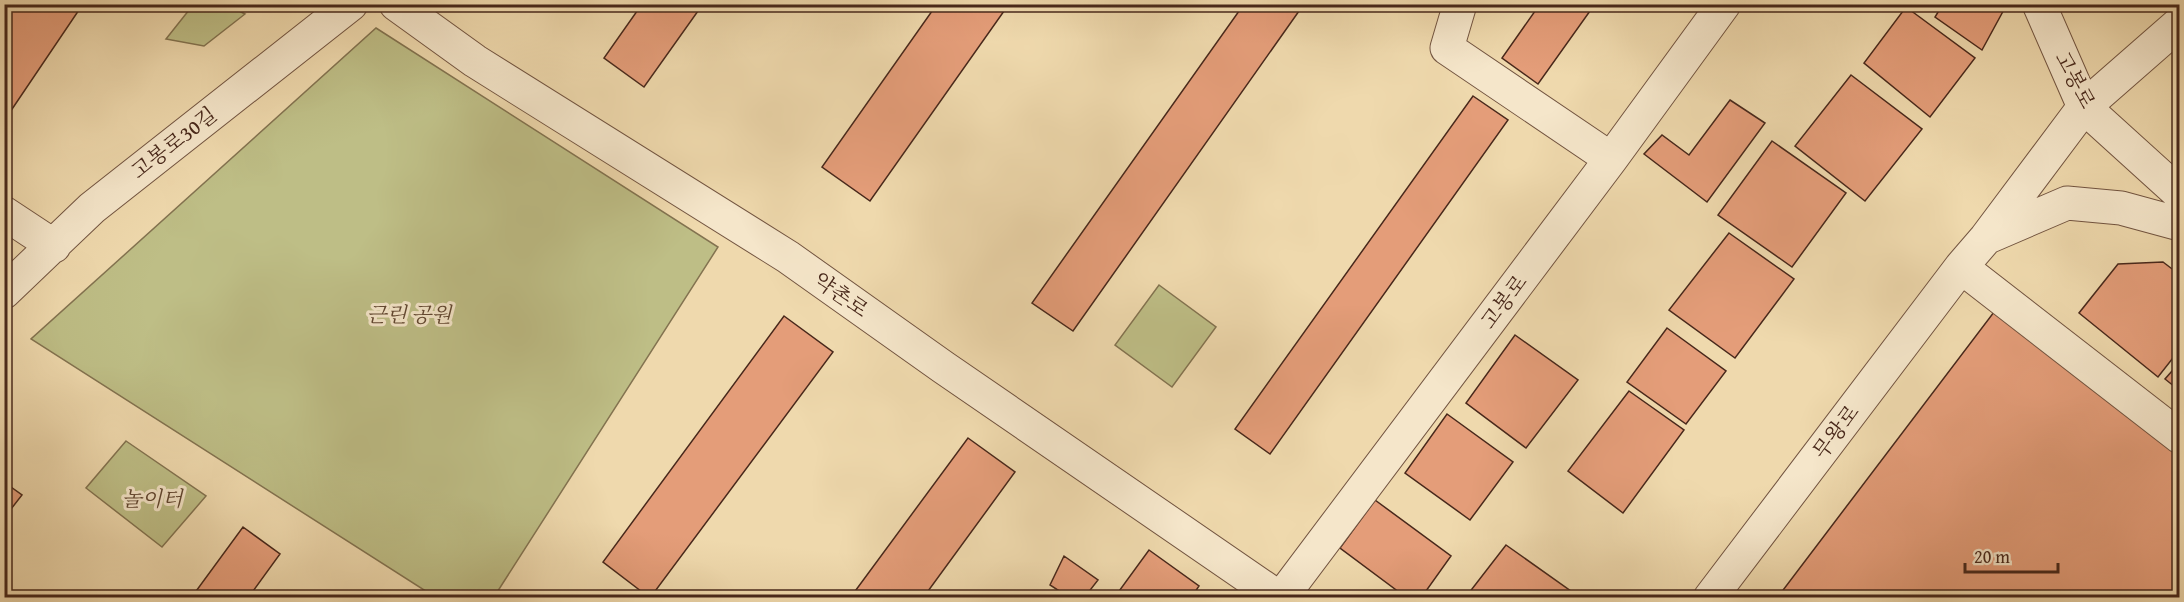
<svg xmlns="http://www.w3.org/2000/svg" width="2184" height="602" viewBox="0 0 2184 602" font-family="'Gentium Book Plus','Noto Serif KR',serif">
  <rect width="100%" height="100%" fill="#efd9ad"/>
  <filter id="stains"><feTurbulence type="fractalNoise" baseFrequency=".00333" numOctaves="4"/><feColorMatrix values="0 0 0 0 .2 0 0 0 0 .09 0 0 0 0 .02 0 0 0 .5 -.17"/></filter>
  <radialGradient id="worn" r=".72"><stop offset=".6" stop-color="#630" stop-opacity="0"/><stop offset="1" stop-color="#630" stop-opacity=".3"/></radialGradient>
  <path fill="#bebe86" stroke="#837350" stroke-width="1.5" d="M193,5H227L245,14L204,46L166,39Z
    M376,28L718,247L494,597H435L31,339Z
    M1159,285L1216,327L1172,387L1115,345Z
    M126,441L206,496L162,547L86,488Z"/>
  <path fill="#e49d79" stroke="#48281b" stroke-width="1.5" d="M15,4H83L4,121V21Z
    M642,4H703L644,87L604,58Z
    M937,4H1009L870,201L822,167Z
    M1244,4H1304L1073,331L1032,303Z
    M1540,4H1595L1538,84L1502,58Z
    M1943,4H2007L1982,50L1935,17Z
    M1906,7L1975,58L1930,117L1864,63Z
    M1851,75L1922,129L1865,201L1795,146Z
    M1473,96L1508,120L1270,454L1235,429Z
    M1730,100L1765,123L1707,202L1644,154L1662,135L1689,155Z
    M1772,141L1846,193L1792,267L1718,215Z
    M1729,233L1794,279L1735,358L1669,310Z
    M2163,262L2180,275V349L2158,377L2079,313L2118,264Z
    M1994,312L2180,455V598H1777Z
    M784,316L833,352L650,598L603,562Z
    M1667,328L1726,371L1686,424L1627,382Z
    M1515,335L1578,380L1526,448L1466,403Z
    M2180,362V391L2165,379Z
    M1629,391L1684,430L1623,513L1568,471Z
    M1447,414L1513,462L1470,520L1405,473Z
    M968,438L1015,472L923,598H850Z
    M4,482L22,495L4,518Z
    M1375,500L1451,556L1421,598H1407L1340,548Z
    M243,527L280,554L248,598H191Z
    M1506,545L1575,594L1572,598H1465Z
    M1149,550L1199,586L1191,598H1114Z
    M1064,556L1098,580L1084,598H1070L1050,585Z"/>
  <g fill="none" stroke-linecap="round" stroke-linejoin="round">
    <defs>
      <path id="minor" d="M396,4L475,61L788,257L943,367L1279,598
        M1460,4L1447,48L1611,159
        M2039,4L2084,107L2180,194
        M4,213L54,246
        M1988,237L2067,203L2121,208L2180,224
        M1961,267L2180,437
        M4,292L92,208L351,4
        M1281,598L1611,159L1724,4
        M1710,598L1961,267L1986,238L2084,107L2180,23"/>
    </defs>
    <use href="#minor" stroke="#725440" stroke-width="35"/>
    <use href="#minor" stroke="#f5e6ca" stroke-width="33"/>
  </g>
  <g text-anchor="middle" stroke-width="6" stroke-linejoin="round" paint-order="stroke">
    <g font-size="21" fill="#48281b" stroke="#f5e6ca">
      <text transform="translate(2075 80) rotate(62)" y="7">고봉로</text>
      <text transform="translate(174 143) rotate(-38)" y="7">고봉로30길</text>
      <text transform="translate(841 295) rotate(35)" y="7">약촌로</text>
      <text transform="translate(1504 302) rotate(-53)" y="7">고봉로</text>
      <text transform="translate(1836 432) rotate(-53)" y="7">무왕로</text>
    </g>
    <g font-size="21" font-style="italic" fill="#604630" stroke="#f5e6ca">
      <text x="409" y="322">근린 공원</text>
      <text x="152" y="506">놀이터</text>
    </g>
  </g>
  <rect width="2184" height="602" fill="none" stroke="#efd9ad" stroke-width="24"/>
  <rect x="6" y="6" width="2172" height="590" fill="none" stroke="#48281b" stroke-width="3"/>
  <rect x="12" y="12" width="2160" height="578" fill="none" stroke="#48281b" stroke-width="1.5"/>
  <path d="M1965 563v9h93v-9" fill="none" stroke="#48281b" stroke-width="3"/>
  <text x="1974" y="563" font-size="18" fill="#48281b" stroke="#f5e6ca" stroke-width="4.5" paint-order="stroke">20 m</text>
  <rect width="100%" height="100%" filter="url(#stains)"/>
  <rect width="100%" height="100%" fill="url(#worn)"/>
</svg>
